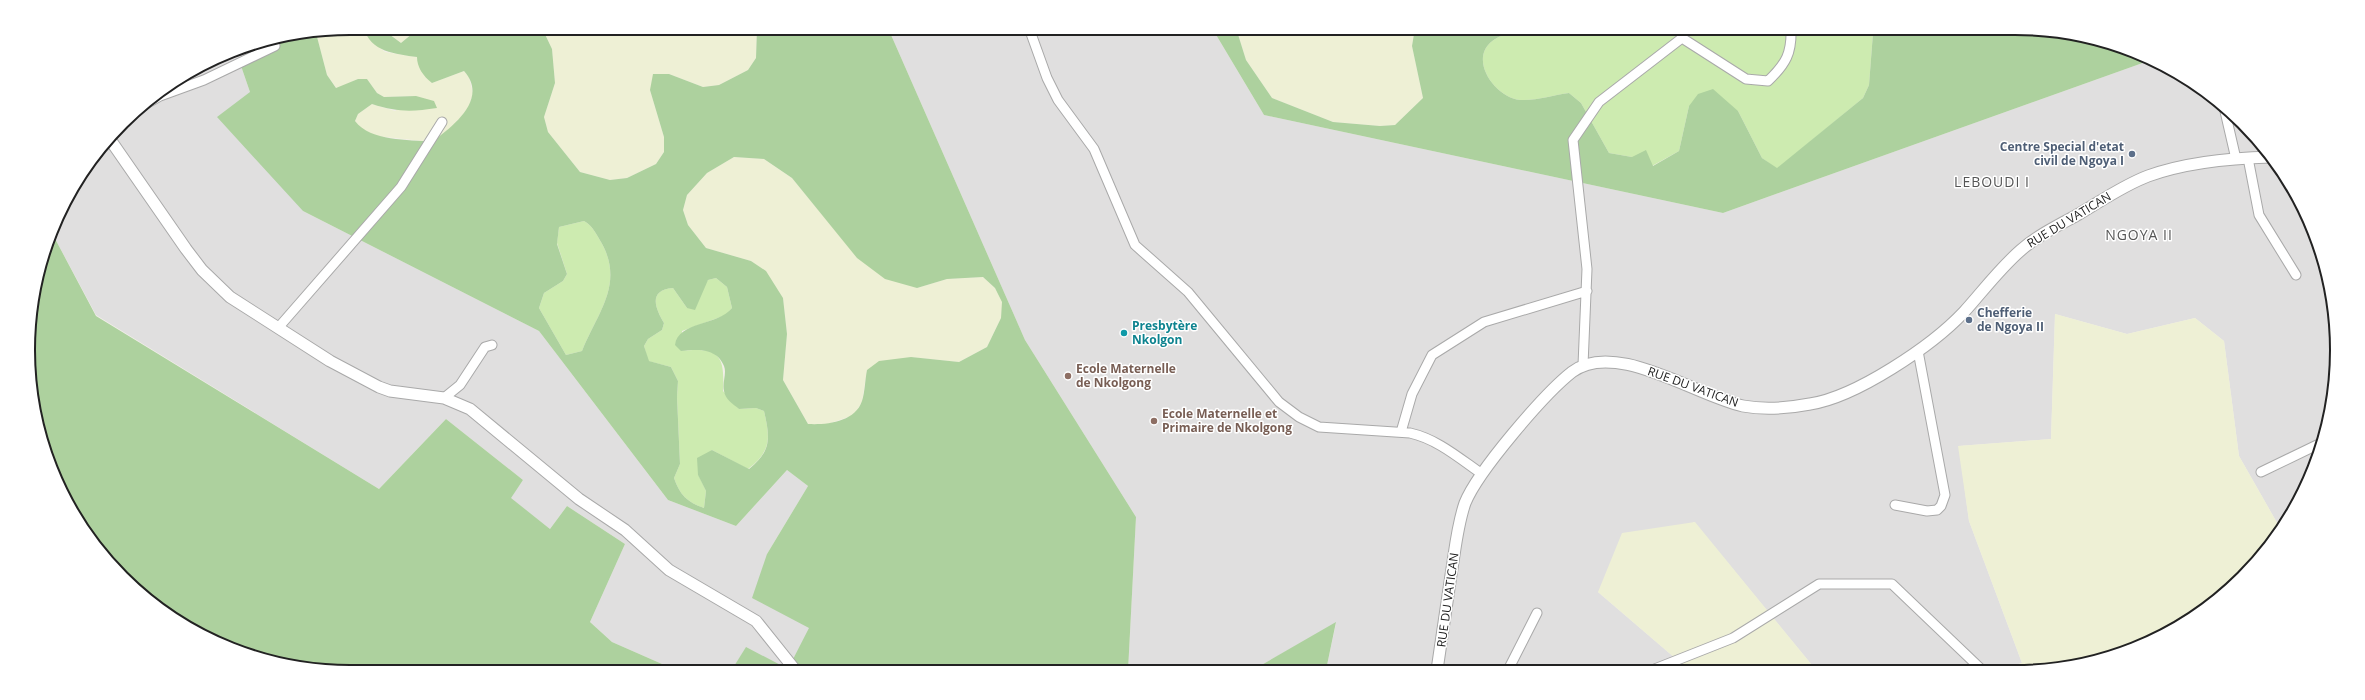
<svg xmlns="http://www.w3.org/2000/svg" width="2365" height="700" viewBox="0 0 2365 700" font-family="'Open Sans',sans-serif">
  <rect width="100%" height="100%" fill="#f2efe9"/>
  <path fill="#e0dfdf" d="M888,28H1212L1264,115L1723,213L2151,60L2194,82L2243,122L2283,171L2312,227L2331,287L2337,350L2331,413L2294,511L2280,528L2239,456L2224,341L2195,318L2127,334L2055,314L2051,439L1959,446L1969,521L2022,663L2001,669L1816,670L1694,522L1598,592L1689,670H1326L1336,623L1251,671H1128L1136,517L1025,340Z
    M258,43L240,63L250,92L303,211L539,331L668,500L736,526L787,470L808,486L767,554L810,628L791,663L792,671L746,648L731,671H678L612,642L590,622L625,544L567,506L550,529L510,498L523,480L446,419L379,489L96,315L52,233L61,207L94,154L138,108L227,52Z"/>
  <path fill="#eef0d5" d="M350,28H364L366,35L385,52L417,57L432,83L464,71L469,77L473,94L468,109L451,128L432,142L376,136L360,128L355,121L358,114L372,104L395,111L416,96L384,97L377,93L367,79H358L337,89L327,75L316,33L318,31Z
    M386,28H419L401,43L389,34Z
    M542,28H757L756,58L748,70L719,85L703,87L669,74L650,90L664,137V152L656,164L627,178L610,180L580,172L548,132L544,117L555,83L552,49Z
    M1236,28H1415L1412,46L1423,98L1395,125L1380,126L1333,122L1272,98L1246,60Z
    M734,157L764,159L792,178L858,258L917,288L947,279L983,277L995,288L1003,302L1001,318L987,347L959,362L911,357L867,370L862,402L854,415L825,425L808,424L783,380L787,334L783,298L766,272L751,261L706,248L688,225L683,210L687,195L707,173Z
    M2055,314L2127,334L2195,318L2224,341L2239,456L2280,528L2227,592L2157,639L2057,669H2001L2022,663L1969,521L1958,446L2051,439Z
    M1695,522L1816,670H1689L1598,592L1622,533Z"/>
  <path fill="#cdebb0" d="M1554,28H1871L1873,33L1869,85L1863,98L1777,169L1762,158L1738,111L1689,106L1679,151L1652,166L1632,157L1609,153L1581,103L1569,93C1554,95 1535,101 1520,100C1496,98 1469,61 1491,42C1506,29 1535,31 1554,28Z
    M584,221C593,226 596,234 601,242C625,284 597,313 582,351L566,355L539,308L544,293L563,281L567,274L557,243L559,227Z
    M716,278L727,287L732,308L726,315L682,331L681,351C719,347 725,355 723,391L739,409L756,408L764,411C770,437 772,451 748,469L712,450L698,474L706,491L704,508C687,502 680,495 674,478L680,464L677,397L678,381L671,367L648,361L644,346L648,339L662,330L664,323C655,308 648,290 673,288L687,308L708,280Z"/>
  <path fill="#add19e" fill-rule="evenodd" d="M364,28H386L389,34L401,43L419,28H542L552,49L555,83L544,117L548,132L580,172L610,180L627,178L656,164L664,152V137L650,90L653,74H669L703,87L719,85L748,70L756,58L757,28H888L1025,340L1136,517L1128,671H796L791,663L809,628L752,598L767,554L808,486L787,470L736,526L668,500L539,331L303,211L217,117L250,92L240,63L258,43L287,34L318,31L316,33L327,75L336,88L358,79H367L377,93L384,97L416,96L434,101L437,108C411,112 397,112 372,104L358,114L355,121C371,142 408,139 432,142C453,126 489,99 464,71L432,83C423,76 417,67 417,57C396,54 370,52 364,28ZM734,157L764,159L792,178L857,258L885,279L917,288L947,279L983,277L995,288L1002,302L1001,318L987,347L959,362L911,357L879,361L867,370C865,380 865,392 862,401C855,422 827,425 808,424L783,380L787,334L783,298L766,271L751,261L706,248L688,225L683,210L687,195L707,173ZM584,221C593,226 596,234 601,242C625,284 597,313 582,351L566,355L539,308L544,293L563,281L567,274L557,244L559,227ZM716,278L727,287L732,308C718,326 678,321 675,345L681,351C697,349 717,348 724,366C727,373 722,383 724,391C725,399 733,404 739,409L756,408L764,411C770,437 772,451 749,469L712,450L697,458L698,475L706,491L704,508C687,502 680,495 674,478L680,464L677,397L678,381L671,367L649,361L644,346L648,339L662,330L664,323C655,308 648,290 673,288L687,308L695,310L708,280Z
    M1212,28H1236L1246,60L1272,98L1333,122L1380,126L1395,125L1423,98L1412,46L1415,28H1554C1535,31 1506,29 1491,42C1469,61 1496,98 1520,100C1535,101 1554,95 1569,93L1581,103L1609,153L1632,157L1646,150L1653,166L1679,151L1689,106L1698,94L1713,89L1738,111L1762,158L1777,168L1863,98L1869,85L1873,33L1871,28C1960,28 2070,16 2151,60L1723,213L1264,115Z
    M52,233L96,316L379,489L446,419L523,480L511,498L550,529L567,506L625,544L590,622L612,642L678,671L350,672L287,666L189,629L138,592L94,546L61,492L39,434L29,329L39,266Z
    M1336,622L1326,670L1251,671Z
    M746,647L792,671H731Z"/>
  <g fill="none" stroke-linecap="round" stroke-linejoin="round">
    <defs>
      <path id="minor" d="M1029,28L1047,78L1058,100L1094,149L1135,245L1188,292L1279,402L1299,417L1319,427L1410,433C1437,439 1459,458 1482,474
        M2224,107L2236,159
        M137,109L160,96L204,80L275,46
        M2248,158L2259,215L2296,275
        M278,328L401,187L442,122
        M1583,365L1587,269L1573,140L1599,102L1682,38L1746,79L1768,81C1786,64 1792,53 1791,28
        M444,398L460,385L485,347L492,345
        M1401,432L1412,394L1432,355L1484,322L1587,291
        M2261,472L2319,444
        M1895,505L1927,511L1937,510L1941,506L1945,495L1918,351
        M1508,670L1537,613
        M1652,670L1733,638L1819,584H1892L1981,669"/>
      <path id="tertiary" d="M109,138L186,249L202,270L230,297L330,361L379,387L390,391L444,398L470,409L579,499L625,530L669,570L756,621L796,671
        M1437,670C1442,638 1446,607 1451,575C1455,551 1457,526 1465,503C1478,471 1544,394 1572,372C1615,339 1696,396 1743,406C1764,410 1789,408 1810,404C1856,397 1932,346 1964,312C1983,291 2000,268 2021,250C2038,235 2059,225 2079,214C2101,201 2124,185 2148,176C2184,163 2233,158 2271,157"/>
    </defs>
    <use href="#minor" stroke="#a9a9a9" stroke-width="11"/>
    <use href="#tertiary" stroke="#a9a9a9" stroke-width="13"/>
    <use href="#minor" stroke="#fff" stroke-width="9"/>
    <use href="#tertiary" stroke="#fff" stroke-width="11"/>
  </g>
  <g fill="#5c6f8a" stroke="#fff" stroke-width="1.5">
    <circle cx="2132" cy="154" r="4"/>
    <circle cx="1969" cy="320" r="4"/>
  </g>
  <circle fill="#0f9aa8" stroke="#fff" stroke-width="1.5" cx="1124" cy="333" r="4"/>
  <g fill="#8d6e63" stroke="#fff" stroke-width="1.5">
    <circle cx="1068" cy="376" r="4"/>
    <circle cx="1154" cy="421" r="4"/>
  </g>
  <g text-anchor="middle" stroke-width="3" stroke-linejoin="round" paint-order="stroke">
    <g font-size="12" font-weight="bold" fill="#4e5e75" stroke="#fff" text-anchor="end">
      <text x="2124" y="151">Centre Special d'etat<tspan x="2124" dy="14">civil de Ngoya I</tspan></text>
      <text x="1977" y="317" text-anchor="start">Chefferie<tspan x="1977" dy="14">de Ngoya II</tspan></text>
    </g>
    <g font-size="12" fill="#222" stroke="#fff">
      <text transform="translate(2069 220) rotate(-31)" y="4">RUE DU VATICAN</text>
      <text transform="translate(1693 387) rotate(20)" y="4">RUE DU VATICAN</text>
      <text transform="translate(1448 600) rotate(-82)" y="4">RUE DU VATICAN</text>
    </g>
    <g font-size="12" font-weight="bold" fill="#0d838f" stroke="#fff" text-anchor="start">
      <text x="1132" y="330">Presbytère<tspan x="1132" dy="14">Nkolgon</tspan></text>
    </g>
    <g font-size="12" font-weight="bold" fill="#785e54" stroke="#fff" text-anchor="start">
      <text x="1076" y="373">Ecole Maternelle<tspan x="1076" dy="14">de Nkolgong</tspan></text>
      <text x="1162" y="418">Ecole Maternelle et<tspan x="1162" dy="14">Primaire de Nkolgong</tspan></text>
    </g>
    <g font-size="14" letter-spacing="1" fill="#555" stroke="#fff">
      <text x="1992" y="187">LEBOUDI I</text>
      <text x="2139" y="240">NGOYA II</text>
    </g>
  </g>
  <path d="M0 0H2365V700H0ZM350 35H2015A315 315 0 0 1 2330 350V350A315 315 0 0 1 2015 665H350A315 315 0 0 1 35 350V350A315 315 0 0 1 350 35Z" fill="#fff" fill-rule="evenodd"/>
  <path fill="none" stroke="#222" stroke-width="2" d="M350 35H2015A315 315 0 0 1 2330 350V350A315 315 0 0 1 2015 665H350A315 315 0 0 1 35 350V350A315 315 0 0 1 350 35Z"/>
</svg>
